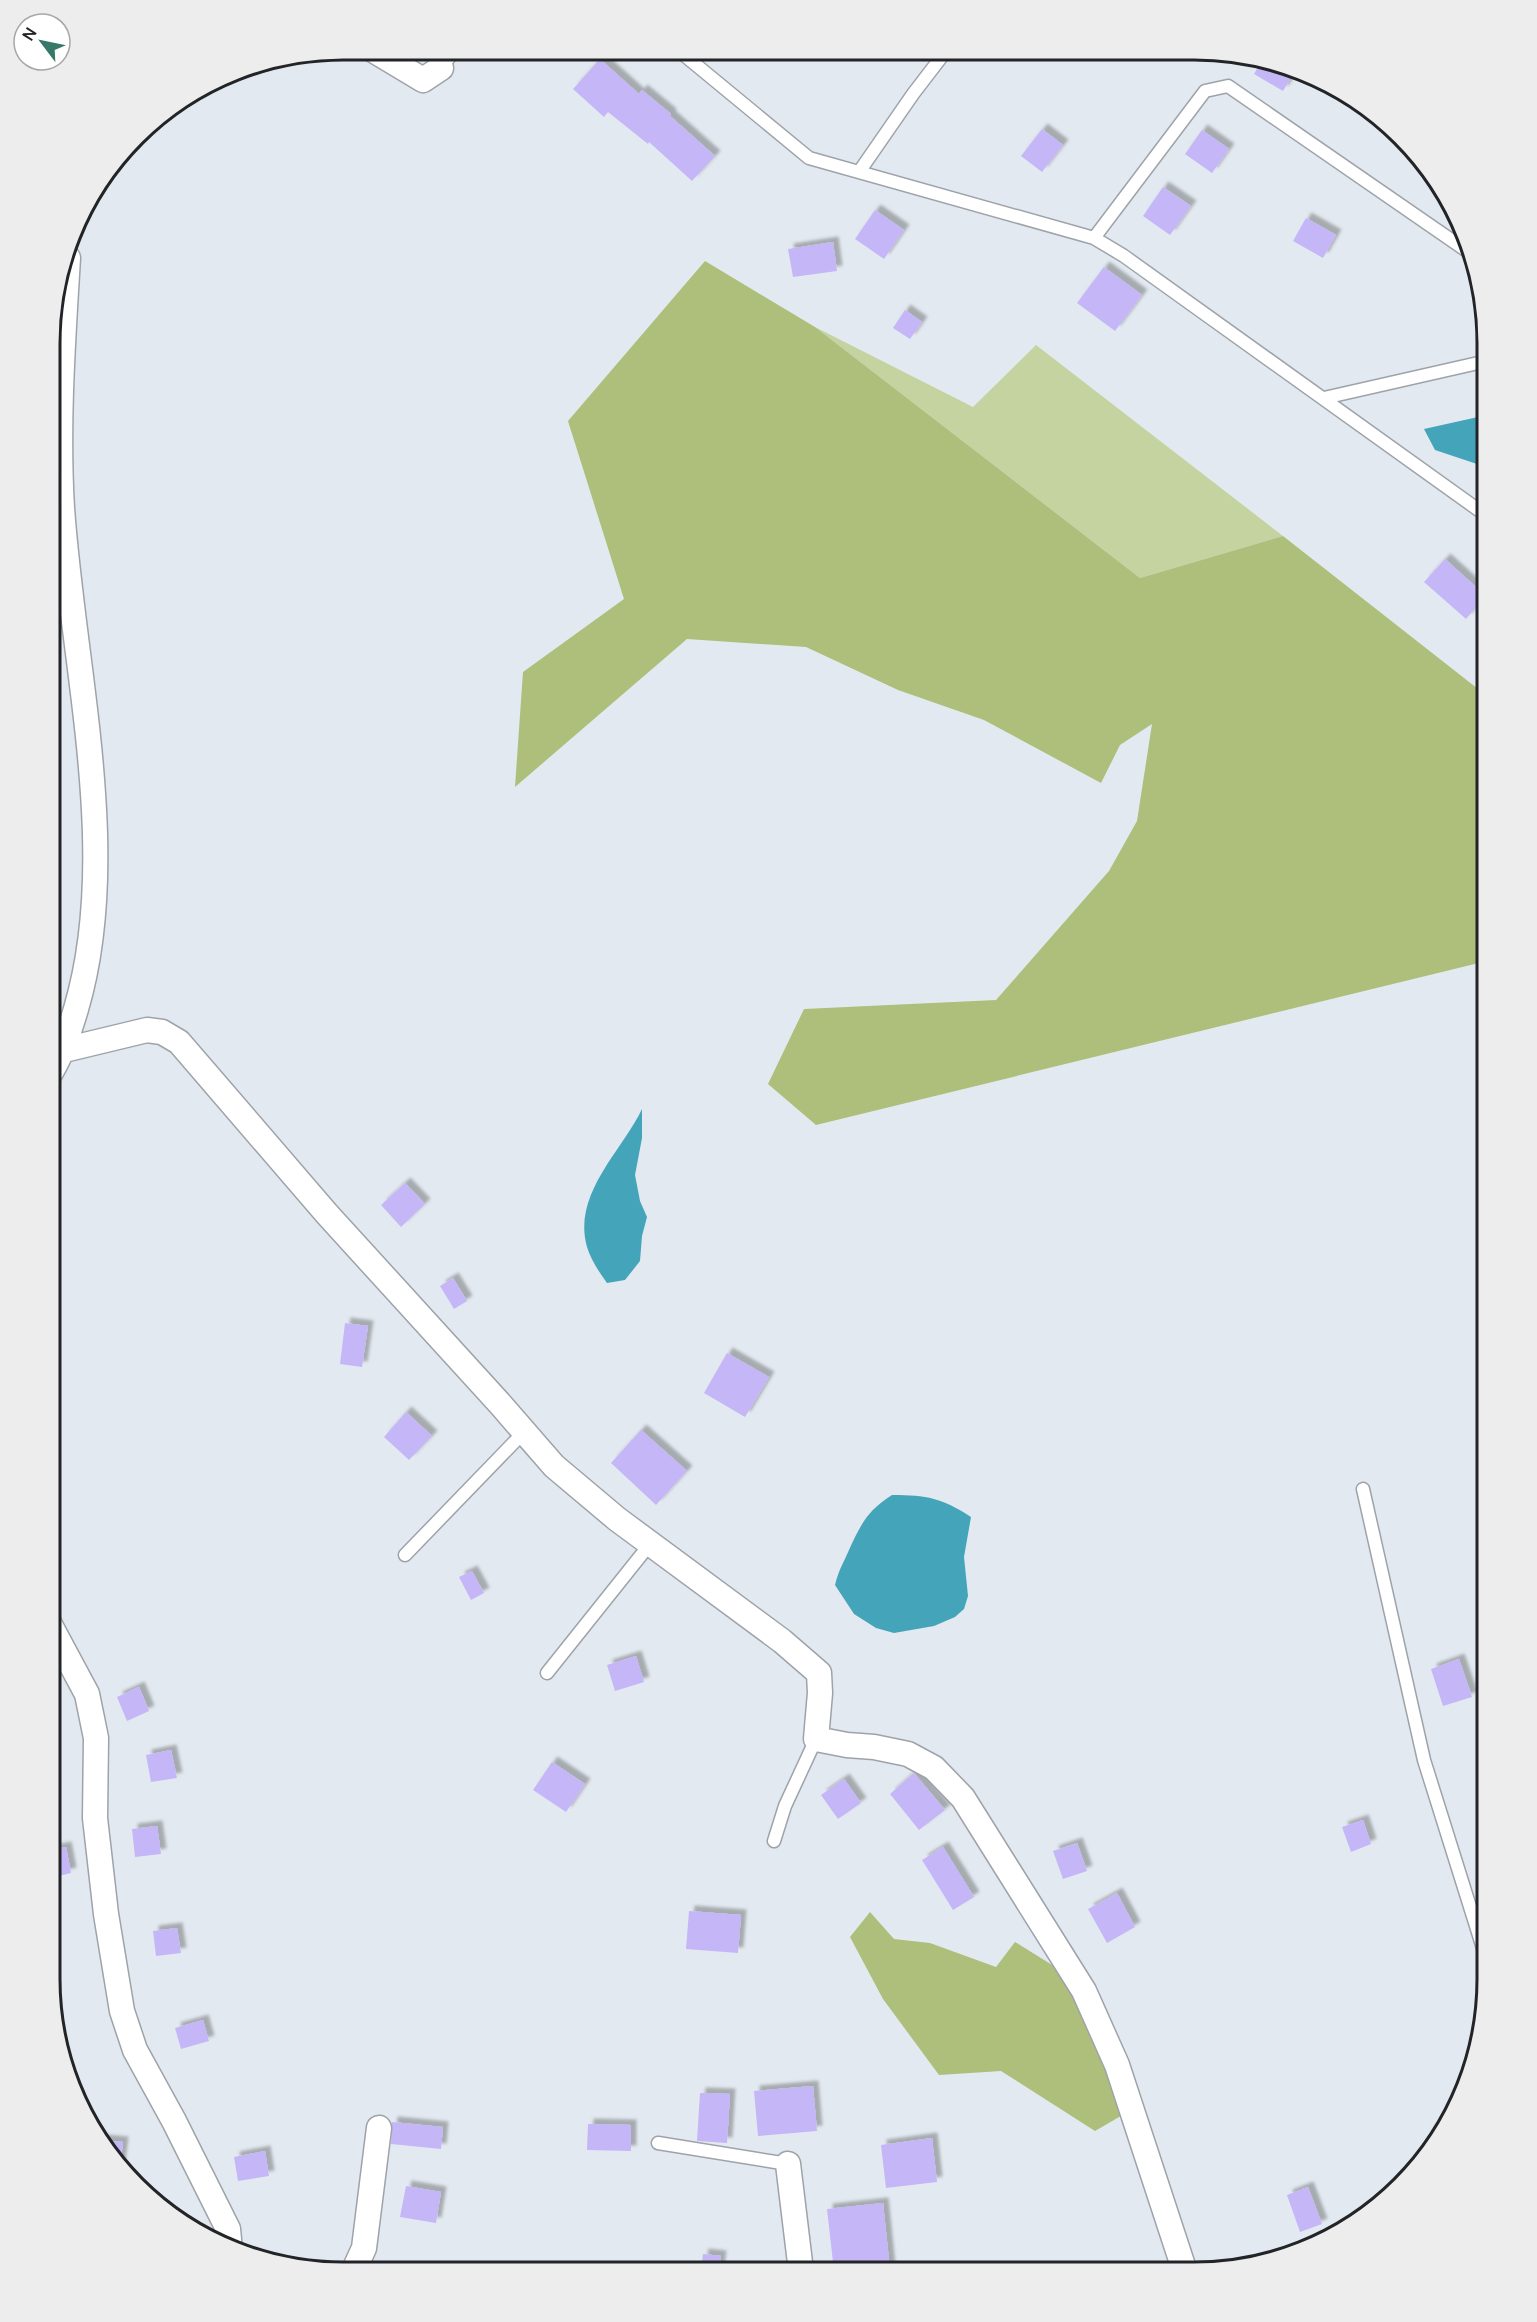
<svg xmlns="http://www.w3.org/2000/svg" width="1537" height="2322" viewBox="0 0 1537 2322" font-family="Manrope,sans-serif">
  <defs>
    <filter id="shadow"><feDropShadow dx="5.5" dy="-5.5" stdDeviation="1.5" flood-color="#0004"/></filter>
  </defs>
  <rect width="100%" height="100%" fill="#e3e9f0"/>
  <path fill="#c5d3a1" d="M815,327L973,407L1036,345L1283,536L1140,578Z"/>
  <path fill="#adbf7a" d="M705,261L815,327L1140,578L1283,536L1487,696V961L816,1125L768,1084L804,1009L996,1000L1109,871L1137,821L1152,724L1120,745L1101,783L984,720L898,690L806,647L687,639L515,787L523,672L624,599L568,421Z
    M870,1912L894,1939L930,1943L996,1967L1015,1942L1065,1973L1126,2113L1095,2131L1001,2071L939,2075L883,1999L850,1937Z"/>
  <path fill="#44a4b9" d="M1487,415V464L1480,465L1435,450L1424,429Z
    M642,1109V1138L635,1175L640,1201L647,1217L642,1236L640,1261L625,1280L607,1283C599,1272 591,1260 587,1247C572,1194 622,1151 642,1109Z
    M50,1403C59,1416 69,1431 50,1440Z
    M892,1495C927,1495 942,1498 971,1517L964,1557L968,1596L964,1609L955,1617L934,1626L894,1633L876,1628L854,1614L835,1585C839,1569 843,1564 849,1550C861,1524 867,1511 892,1495Z"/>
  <path fill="#c5b6f8" filter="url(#shadow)" d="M600,59L639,94L642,90L671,114L670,116L715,156L692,181L649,142L648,144L608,112L604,117L573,89Z
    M1262,60L1296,69L1283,91L1254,74Z
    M1042,129L1063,145L1042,172L1021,156Z
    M1202,130L1229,149L1212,173L1185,154Z
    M1163,187L1191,206L1170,235L1143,216Z
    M875,210L904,230L884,259L855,239Z
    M1306,218L1336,235L1323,258L1293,241Z
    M833,242L837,271L793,277L788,249Z
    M1104,267L1142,295L1115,331L1077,303Z
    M905,310L922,322L910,339L893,328Z
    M1445,559L1486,596L1466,619L1424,582Z
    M405,1183L425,1204L401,1227L381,1205Z
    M453,1278L467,1301L454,1309L440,1286Z
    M345,1323L368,1326L362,1367L340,1364Z
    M727,1353L769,1377L745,1417L704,1393Z
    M406,1412L432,1436L409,1460L384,1437Z
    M641,1430L687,1471L656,1505L611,1463Z
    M472,1571L484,1593L471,1600L459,1577Z
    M636,1656L644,1682L615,1691L607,1665Z
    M1459,1659L1472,1697L1443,1706L1431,1669Z
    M139,1687L149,1711L127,1721L117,1697Z
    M171,1750L177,1778L151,1782L146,1755Z
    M552,1762L585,1784L566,1812L533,1790Z
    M914,1773L945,1810L919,1830L890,1794Z
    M844,1779L861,1803L838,1819L821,1795Z
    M1363,1820L1371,1844L1351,1852L1342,1827Z
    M157,1826L161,1854L135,1857L132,1829Z
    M1077,1843L1087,1871L1063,1879L1053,1851Z
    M66,1847L71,1873L50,1878V1850Z
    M943,1847L974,1897L953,1910L922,1860Z
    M1117,1893L1135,1927L1107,1943L1088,1909Z
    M689,1911L741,1915L738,1953L686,1949Z
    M177,1928L181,1953L156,1956L153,1931Z
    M203,2020L209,2041L181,2049L175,2028Z
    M813,2086L817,2131L758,2136L754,2091Z
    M700,2093L730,2094L727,2143L697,2141Z
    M392,2122L443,2127L441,2149L391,2144Z
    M588,2124L631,2125V2151L587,2150Z
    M932,2138L937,2182L886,2188L881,2145Z
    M100,2140L123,2142L120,2167L110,2158Z
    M265,2151L269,2176L238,2181L234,2157Z
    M406,2186L441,2192L436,2223L400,2217Z
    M1308,2187L1322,2224L1300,2232L1287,2195Z
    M883,2203L890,2270L834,2271L827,2209Z
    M703,2254L721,2256L719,2271H701Z"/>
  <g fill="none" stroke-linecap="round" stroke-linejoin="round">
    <defs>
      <path id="lane" d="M678,50L809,158L1094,238L1124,256L1487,516
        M441,68L455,50
        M859,172L913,94L946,51
        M1094,238L1205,91L1228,86L1470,253
        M1324,398L1487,361
        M1363,1489L1424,1760L1487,1961
        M405,1555L524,1432
        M547,1673L650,1544
        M774,1841L785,1806L816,1739
        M658,2143L788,2164"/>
      <path id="street" d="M373,50L423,80L441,68
        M64,1050L147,1030L162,1032L179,1042L327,1214L501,1405L554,1466L617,1519L782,1641L819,1673L820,1693L816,1739L847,1745L874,1747L908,1754L934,1768L963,1798L1084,1991L1117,2065L1185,2272
        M51,1072C63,1052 69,1032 76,1009C122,854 73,668 62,508C57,425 63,341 68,258
        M50,1625L87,1694L96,1738L95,1818L106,1914L122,2011L135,2050L174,2121L228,2229L230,2250
        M788,2164L801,2271
        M354,2270L364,2248L379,2128"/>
    </defs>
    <use href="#lane" stroke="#9ea3aa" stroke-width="15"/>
    <use href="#street" stroke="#9ea3aa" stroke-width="27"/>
    <use href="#lane" stroke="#fff" stroke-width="12"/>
    <use href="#street" stroke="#fff" stroke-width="24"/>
  </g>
  <path d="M0 0H1537V2322H0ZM343 60H1194A283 283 0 0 1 1477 343V1979A283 283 0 0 1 1194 2262H343A283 283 0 0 1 60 1979V343A283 283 0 0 1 343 60Z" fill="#ededee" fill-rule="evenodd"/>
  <path fill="none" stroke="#222427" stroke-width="3" d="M343 60H1194A283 283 0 0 1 1477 343V1979A283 283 0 0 1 1194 2262H343A283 283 0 0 1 60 1979V343A283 283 0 0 1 343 60Z"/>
  <g transform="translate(42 42) rotate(302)"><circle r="28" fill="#ffffff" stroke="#a7a7a9" stroke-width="1.5"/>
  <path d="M0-4.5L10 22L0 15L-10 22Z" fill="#377969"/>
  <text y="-9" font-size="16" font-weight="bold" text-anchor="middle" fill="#222427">N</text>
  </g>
</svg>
